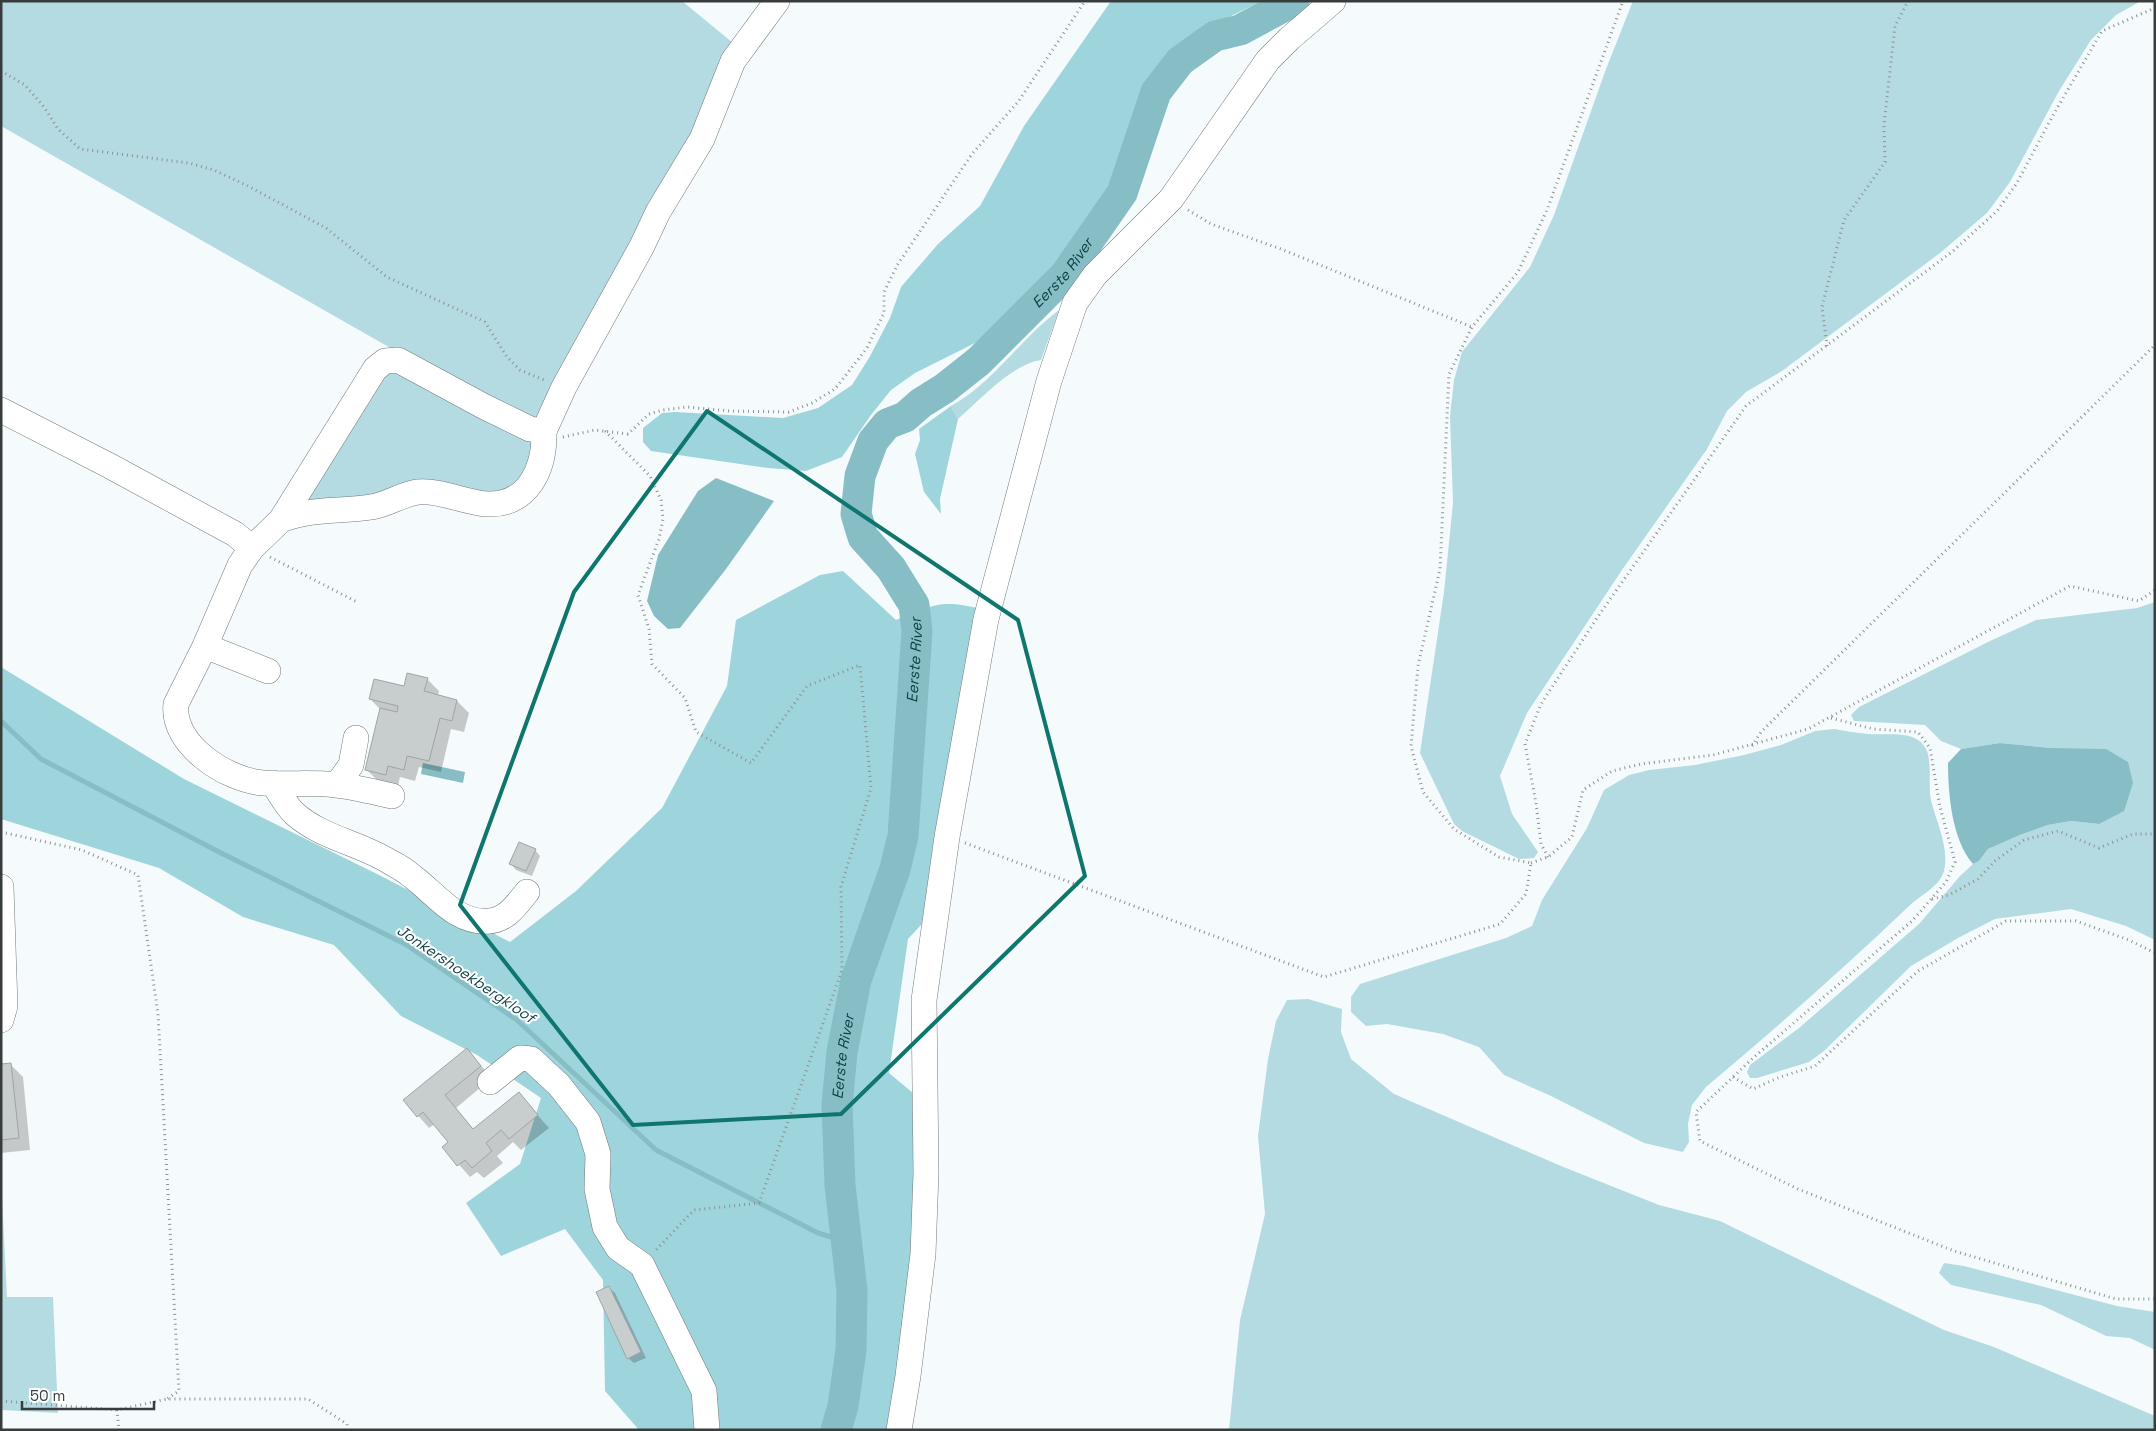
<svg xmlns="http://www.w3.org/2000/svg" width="2156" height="1431" viewBox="0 0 2156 1431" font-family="'Space Grotesk',sans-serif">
  <rect width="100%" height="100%" fill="#f5fbfc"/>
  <path fill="#b4dbe1" d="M1,1H682L738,47L541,424L508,415L1,126Z
    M1633,1H2141L2116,15L2091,40L2059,91L2010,182L1987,213L1940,253L1782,371L1746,392L1727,411L1707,449L1622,570L1527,713L1500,776L1512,814L1538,852L1534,858L1519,859L1462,831L1454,824L1420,753L1444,592L1453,503L1450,416L1454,380L1462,352L1530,267L1554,215L1606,69Z
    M1059,310L1041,360C1012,364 980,400 958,419L951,406C993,383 1020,339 1059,310Z
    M390,364L539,442L517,491L296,509Z
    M2155,602V940L2126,926L2071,909L1995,919L1958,938L1911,966L1824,1051L1809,1062L1757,1078H1750L1747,1072L1750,1065L1799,1028L1919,924L1960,876L1973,864L1979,861L1988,849L2020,835L2048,825L2071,821L2099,824L2051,748L2000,743L1961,749L1941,741L1925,725L1854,721L1851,715L1859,707L1990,641L2036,620L2137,608Z
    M1834,729C1846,731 1857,733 1868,734C1886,736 1918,728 1927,751C1932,765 1928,784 1931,800C1936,822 1951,850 1943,874C1937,888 1918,897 1908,907C1842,970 1775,1029 1706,1087L1692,1105L1688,1124L1689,1142L1683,1152L1644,1143L1551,1096L1504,1075L1479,1047L1443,1034L1387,1024L1366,1026L1351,1012V997L1360,984L1506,938L1532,926L1542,900L1587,828L1604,790L1629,775L1649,770L1695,765L1744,755L1781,745L1815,731Z
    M1308,999L1342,1009L1341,1032L1351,1059L1394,1094L1561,1166L1659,1205L1720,1221L1944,1330L1994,1347L2155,1416V1430H1229L1240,1320L1265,1214L1258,1136L1268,1059L1276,1021L1287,1000Z
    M1,1178L7,1297H53L58,1413L1,1410Z
    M1944,1263L1964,1266L2117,1306L2155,1312V1350L2130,1338L2106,1336L2041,1305L1951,1285L1939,1273Z"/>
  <path fill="#9ed5dc" d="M1111,1H1262L1198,32L1169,51L1146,83L1136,108L1118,167L1098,206L1068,251L1022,305L975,343L915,373L891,390L871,415L842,457L806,471L768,468L651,451L643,442V428L662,413L675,412L783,418L818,408L852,385L869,358L890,318L901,287L938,244L980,206L1024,126Z
    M951,406L958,419L940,499L941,514L924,492L915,454L920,440L919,429Z
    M843,571L896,620C933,605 941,599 981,609L933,912L908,939L889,1073L913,1093L917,1255L890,1430H639L605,1391L603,1280L565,1229L501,1256L466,1203L520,1164L541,1098L477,1055L401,1016L334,945L243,917L159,868L1,819V667L184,779L377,874L510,942L576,891L662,808L727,686L736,620L820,575Z"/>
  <path fill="#87bec5" d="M716,478L774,501L726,569L680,628L668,629L654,616L647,601L658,555L698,491Z
    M2000,743L2051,748L2106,749L2128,762L2133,783L2124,811L2099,824L2071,821L2048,825L2020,835L1988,849L1979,861L1973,864C1952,840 1948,794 1948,763L1961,749Z
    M423,763L465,772L463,783L421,774Z"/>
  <path fill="#0003" d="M427,679L439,691L438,696L457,701L469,713L464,732L451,729L441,772L419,767L415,781L400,777L398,786L379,782L367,770L381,710L370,699Z
    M535,850L540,856L532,876L516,870L511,864Z
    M467,1050L492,1078L456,1108L474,1130L518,1093L549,1128L521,1150L513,1142L497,1156L503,1163L484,1178L477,1172L470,1177L443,1147L450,1142L435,1124L429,1128L405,1101Z
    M1,1065H11L23,1077L30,1150L1,1153Z
    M609,1288L615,1293L646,1358L634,1363L628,1358Z"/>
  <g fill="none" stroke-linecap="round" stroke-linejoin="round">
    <path stroke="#87bec5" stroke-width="5" d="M1,721L41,759L221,853L405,944L517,1020L656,1150L818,1233L847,1242"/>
    <path stroke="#87bec5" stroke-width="31" id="s1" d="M836,1430L843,1406L851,1350L852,1291L840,1185L837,1105L842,1052L856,980L895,869L903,836L917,631L914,605L891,568L863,537L856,514L860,476L873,441L887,424L905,417L921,403L945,388L979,361L1065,275L1122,193L1156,92L1180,61L1215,36L1240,30L1294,1"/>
  </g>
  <path fill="#c8cece" stroke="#9fa4a5" d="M407,673L428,678L424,691L457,700L452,721L440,718L429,761L407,756L404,770L388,766L386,775L365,770L380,708L397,712L398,706L369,699L374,679L404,686Z
    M519,842L536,849L526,871L509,864Z
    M467,1048L481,1066L445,1095L473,1129L519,1092L538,1115L509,1139L501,1130L486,1143L492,1151L472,1168L465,1160L457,1166L442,1147L448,1142L423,1112L417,1117L403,1100Z
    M11,1063L19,1138L1,1140V1064Z
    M609,1286L641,1352L627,1359L596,1292Z"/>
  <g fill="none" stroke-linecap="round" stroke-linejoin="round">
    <defs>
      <path id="minor" d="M1,410L110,466L235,534L252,548
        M281,520C310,508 340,512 371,507C387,505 402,494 418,492C441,490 463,502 486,504C529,506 545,468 544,431
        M205,646L268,671
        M273,783C280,794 286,806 295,814C322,838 360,843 390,862C398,866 406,871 413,877C436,894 456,924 489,921C507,920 517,904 527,892
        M337,785L351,765L356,738
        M392,796C374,792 355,787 336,785C312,782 288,785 264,783C228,781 171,745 176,704L205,646L240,565L252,548L281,520L375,369L385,361L398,360L483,406L530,429L544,431L564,387L642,246L658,212L702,139L733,61L777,1
        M1,887L5,1006L1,1020
        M490,1082L520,1058L531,1059L559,1085L588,1122L598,1154L597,1189L605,1227L618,1248L642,1265L704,1391L707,1430
        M899,1430L908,1376L923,1254L926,1173L924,1000L947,837L986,619L1049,381L1075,303L1095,275L1171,199L1268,60L1289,39L1333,1"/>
    </defs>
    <use href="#minor" stroke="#74797a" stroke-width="26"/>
    <path stroke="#8e9292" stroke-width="3" stroke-dasharray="1 4" stroke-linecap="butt" d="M1,71L25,85L44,107L58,129L80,149L189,163L214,170L248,186L326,228L387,277L485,322L507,357L520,370L544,380
      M1188,210L1211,224L1281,249L1472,327
      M1827,346L1822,307L1844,220L1885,162L1884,125L1895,26L1908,1
      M605,431L650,476L661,500L663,519L659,539L638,595L649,629L652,664L685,698L696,732L751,763L807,686L860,665L871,788L841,887L842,970L759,1203L694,1210L656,1250
      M563,437L595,430L628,434L649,414L663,410L687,407L730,411L789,412L812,403L835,389L867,348L884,313V292L898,264L972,154L1018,102L1085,1
      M270,557L357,602
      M1831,718L1873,729L1918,732L1930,748L1940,807L1955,862L1946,882L1912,921L1753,1058L1696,1112L1700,1141L1798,1189L1954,1251L2116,1299H2155
      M1752,746L1761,732L2155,345
      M1,832L82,850L138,875L158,1014L179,1391L167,1399
      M965,843L1324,977L1500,924L1526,894L1531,863L1499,857L1454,829L1423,792L1411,746L1418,666L1440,569L1449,374L1472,327L1518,272L1547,210L1623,1
      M1548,857L1541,844L1536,803L1525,744L1541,704L1599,615L1746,406L1953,251L1997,211L2017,183L2052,117L2102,31L2155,8
      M1531,863L1548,857L1572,837L1583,790L1612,771L1641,764L1713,755L1808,729L2070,586L2139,601L2155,590
      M1932,899L1949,895L1978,879L1995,861L2024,840L2058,831L2099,848L2133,834H2155
      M1733,1077L1753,1089L1780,1077L1815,1066L1918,971L2006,921H2076L2129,940L2155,953
      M1,1401L117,1410L167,1399H308L347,1424V1430
      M117,1410L119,1430"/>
    <use href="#minor" stroke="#fff" stroke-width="25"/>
  </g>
  <path fill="none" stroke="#0f766e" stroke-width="4" stroke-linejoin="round" d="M707,411L1018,620L1085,876L841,1114L633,1125L460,905L574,592Z"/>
  <g text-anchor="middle" stroke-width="4" stroke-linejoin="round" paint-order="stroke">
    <g font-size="15" font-style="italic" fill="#0b3f45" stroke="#fff">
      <text dy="5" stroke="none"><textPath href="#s1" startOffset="1278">Eerste River</textPath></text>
      <text dy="5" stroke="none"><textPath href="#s1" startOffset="782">Eerste River</textPath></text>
      <text transform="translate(466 974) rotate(34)" y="5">Jonkershoekbergkloof</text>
      <text dy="5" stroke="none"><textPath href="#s1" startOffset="376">Eerste River</textPath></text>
    </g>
  </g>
  <rect width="2156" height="1431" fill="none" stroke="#393c3c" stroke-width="5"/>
  <path d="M22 1401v8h132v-8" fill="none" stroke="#393c3c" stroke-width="2.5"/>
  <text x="30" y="1401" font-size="15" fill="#393c3c" stroke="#ffffff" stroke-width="4" paint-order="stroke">50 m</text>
</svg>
